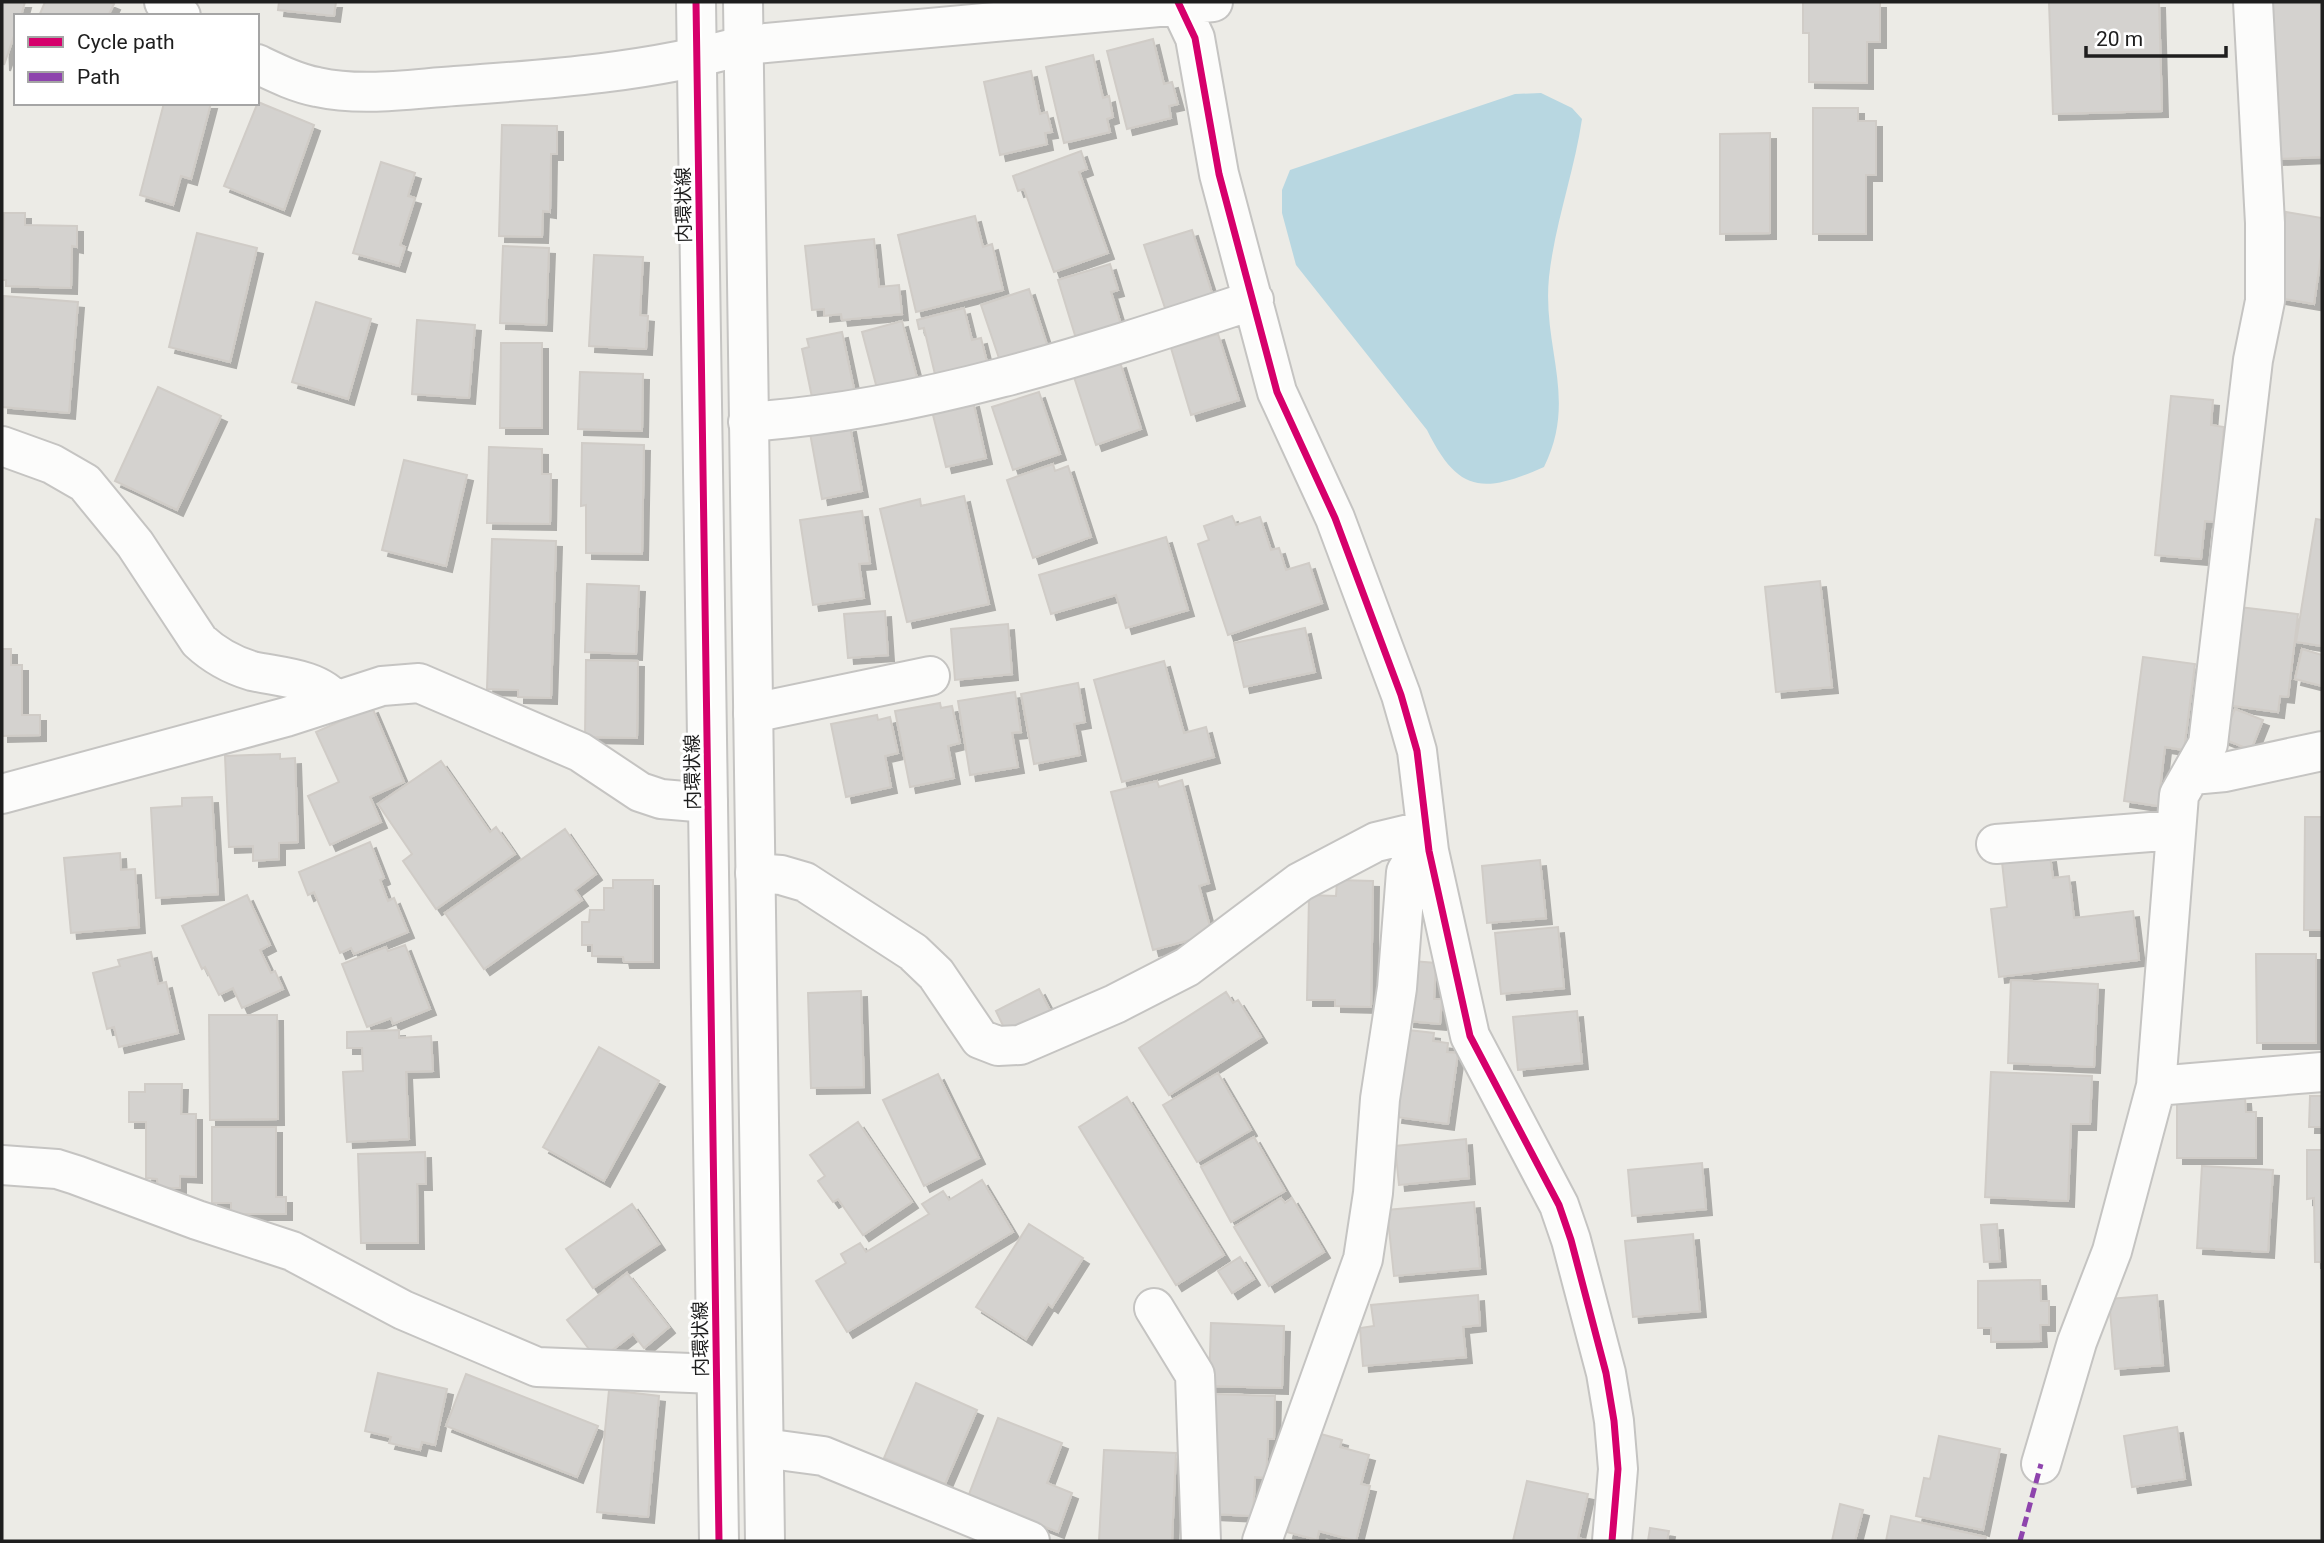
<svg xmlns="http://www.w3.org/2000/svg" width="2324" height="1543" viewBox="0 0 2324 1543" font-family="Roboto,'Noto Sans JP',sans-serif">
  <defs>
    <filter id="shadow"><feDropShadow dx="6" dy="6" stdDeviation="0" flood-color="#0004"/></filter>
  </defs>
  <rect width="100%" height="100%" fill="#ecebe6"/>
  <path fill="#b8d7e1" d="M1541,93L1572,108L1582,119C1574,173 1555,223 1549,277C1542,348 1578,398 1544,467C1483,494 1458,493 1427,430L1296,265L1282,213V190L1290,170L1515,94Z"/>
  <path fill="#d4d2cf" stroke="#d0ccc7" stroke-width="2" filter="url(#shadow)" d="M2,2H25L21,16H16V30L4,65Z
    M45,2H109L114,4L108,16H39Z
    M279,2H336L334,16L278,10Z
    M1803,2H1880V42H1867V83L1809,82V33H1803Z
    M2049,2H2159L2162,111L2053,114Z
    M2268,2H2322V157L2277,159Z
    M1153,39L1164,84L1172,82L1178,104L1169,106L1171,118L1127,129L1107,51Z
    M1093,55L1103,98L1109,96L1113,117L1107,119L1110,132L1064,143L1046,67Z
    M1031,71L1040,114L1047,112L1052,132L1045,133L1047,144L1000,155L984,82Z
    M258,102L314,125L284,210L224,186Z
    M164,103H211L191,179L181,176L173,205L140,195Z
    M1813,108H1858V121H1876V175H1866V234H1813Z
    M502,125L557,126V154H551L550,212L543,211L542,237L499,236Z
    M1770,133V233L1720,234V134Z
    M1081,151L1087,169L1079,172L1108,253L1054,272L1024,189L1018,191L1013,176Z
    M381,162L415,173L408,196L415,198L400,245L405,247L399,266L353,253Z
    M2286,212L2322,218V249L2314,304L2273,297Z
    M4,213H25V225L77,226V247L72,246L71,288L6,286V280H2Z
    M975,216L983,247L992,244L1003,290L916,312L898,235Z
    M1192,230L1213,296L1166,311L1144,245Z
    M197,233L257,248L230,362L169,347Z
    M874,239L879,287L899,285L902,314L842,320L841,314L824,316V309L812,310L805,246Z
    M503,246L549,248L546,325L500,323Z
    M594,255L643,257L640,315L648,316L646,349L589,346Z
    M1110,264L1118,290L1111,292L1123,331L1078,345L1058,280Z
    M1029,289L1050,354L1003,370L981,305Z
    M4,296L78,302L69,413L2,407Z
    M316,302L371,319L348,399L292,382Z
    M964,308L972,340L981,338L990,374L938,387L924,328L919,329L917,320Z
    M417,320L475,325L469,398L412,394Z
    M902,321L919,385L879,396L862,332Z
    M842,332L856,398L814,407L802,349L809,347L807,339Z
    M1218,334L1239,400L1191,415L1171,348Z
    M501,343H542V428H500Z
    M1120,362L1141,429L1096,445L1074,377Z
    M580,372L643,374L642,431L578,429Z
    M158,387L221,416L177,510L115,481Z
    M1039,392L1060,454L1013,470L992,407Z
    M2171,396L2213,400L2211,425L2224,427L2215,522L2205,521L2201,559L2155,555Z
    M973,401L986,458L946,467L932,411Z
    M850,426L862,491L822,499L810,433Z
    M582,443L644,445L642,554L586,553V505L581,506Z
    M489,447L542,449V474H551L550,524L487,523Z
    M404,460L467,475L446,566L382,550Z
    M1053,464L1055,471L1068,466L1091,537L1033,558L1007,480Z
    M964,496L989,604L907,622L880,509L920,499L921,506Z
    M862,511L870,563L859,564L864,598L813,605L800,520Z
    M1232,516L1236,525L1260,517L1271,550L1279,548L1286,570L1309,563L1322,603L1228,635L1198,544L1209,540L1204,526Z
    M2316,519L2322,520V646L2296,642Z
    M1166,537L1188,610L1126,628L1116,595L1051,614L1039,575Z
    M492,539L556,541L551,698L518,697V690L487,689Z
    M1820,581L1832,687L1776,692L1765,587Z
    M587,584L639,586L636,654L585,652Z
    M2239,607L2298,614L2288,697L2280,696L2278,712L2226,705Z
    M885,611L888,655L848,658L844,614Z
    M1008,624L1012,674L955,680L951,629Z
    M1305,628L1315,672L1244,687L1234,643Z
    M2,649H11V665H22V715H40V735L2,736Z
    M2302,649L2322,655V686L2295,679Z
    M2143,657L2195,664L2184,750L2165,747L2158,806L2124,801Z
    M586,660L638,661L637,738L585,737Z
    M1164,661L1184,733L1206,727L1214,757L1122,782L1094,680Z
    M1078,683L1085,722L1074,724L1080,755L1034,764L1021,694Z
    M1015,692L1021,732L1012,733L1018,767L970,775L958,701Z
    M940,703L941,708L952,706L960,743L948,746L954,778L910,787L895,711Z
    M372,707L404,782L370,797L381,822L330,845L308,796L339,782L316,732Z
    M2235,709L2263,720L2251,750L2223,739Z
    M877,715L878,720L890,717L898,753L885,756L891,787L846,797L831,724Z
    M280,754V759L295,758L298,842L279,843V859L253,861V846L229,847L225,756Z
    M441,761L490,832L496,827L515,854L436,909L403,861L412,854L378,804Z
    M1182,780L1209,883L1199,886L1212,934L1153,950L1111,792L1157,781L1159,787Z
    M212,797L218,894L156,898L151,808L182,806V798Z
    M2305,817H2322V930H2304Z
    M565,829L596,874L575,890L582,900L484,969L445,913Z
    M370,842L384,878L380,880L388,901L394,898L408,932L354,954L351,948L340,953L314,892L308,895L299,872Z
    M120,853L121,870L135,869L139,927L71,933L64,858Z
    M2050,856L2053,878L2069,876L2074,918L2133,911L2139,960L1999,977L1991,909L2007,907L2002,862Z
    M1540,860L1546,918L1487,923L1482,866Z
    M613,880H653V962H624L623,957L592,956V945H582V922H589L590,910H604V888H613Z
    M1337,880L1373,881L1371,1007L1335,1006V1000H1307L1309,895L1336,896Z
    M247,895L270,945L260,950L271,973L275,971L283,989L242,1008L233,988L219,995L205,967L202,969L182,926Z
    M1558,927L1564,988L1501,994L1495,933Z
    M405,945L430,1009L393,1024L391,1018L367,1027L342,964L386,947L388,951Z
    M151,952L158,984L166,982L178,1033L119,1047L114,1027L107,1029L93,973L120,966L118,960Z
    M2256,954H2316V1043H2257Z
    M1412,961L1436,963L1434,999H1442L1440,1024L1408,1021Z
    M2011,980L2098,984L2094,1067L2008,1063Z
    M1039,989L1051,1012L1007,1034L996,1011Z
    M861,991L864,1087L811,1088L808,993Z
    M1226,992L1233,1003L1238,1000L1261,1037L1169,1095L1139,1048Z
    M1577,1011L1582,1063L1518,1070L1513,1017Z
    M209,1015H277L278,1119L210,1120Z
    M399,1030V1038L431,1036L433,1071L406,1072L409,1139L347,1142L343,1072L363,1071L362,1048H347V1032Z
    M1408,1030L1434,1033L1433,1041L1448,1043L1447,1052L1458,1053L1448,1124L1396,1117Z
    M599,1047L659,1081L604,1181L543,1147Z
    M1991,1072L2092,1076L2090,1124H2071L2068,1201L1985,1197Z
    M1218,1073L1251,1130L1197,1162L1163,1105Z
    M938,1074L979,1158L924,1186L883,1100Z
    M145,1084H182L181,1114H196V1177L180,1176V1188H158L157,1179L146,1178V1122H129V1092H145Z
    M2310,1096H2322V1127H2309Z
    M1127,1097L1224,1255L1176,1285L1079,1127Z
    M2177,1098H2245L2246,1112H2256V1158H2177Z
    M858,1122L912,1202L863,1235L838,1199L833,1202L818,1181L825,1176L810,1155Z
    M212,1127H276V1197H286V1214H231V1203H212Z
    M1254,1137L1285,1191L1231,1222L1201,1167Z
    M1466,1139L1469,1178L1399,1185L1395,1146Z
    M2307,1150H2322V1262H2315L2314,1198L2307,1199Z
    M425,1152L426,1184H417L418,1243H361L358,1154Z
    M1702,1163L1706,1209L1632,1216L1628,1170Z
    M2202,1166L2273,1170L2268,1252L2197,1248Z
    M982,1180L1013,1232L847,1332L816,1281L846,1263L841,1254L860,1243L866,1252L929,1214L922,1204L943,1191L949,1200Z
    M1281,1198L1285,1203L1292,1198L1324,1252L1269,1286L1234,1227Z
    M1474,1202L1480,1268L1394,1276L1387,1210Z
    M632,1204L659,1244L593,1288L566,1249Z
    M1029,1224L1083,1258L1052,1307L1048,1304L1026,1339L976,1307Z
    M1997,1224L2000,1261L1984,1262L1981,1225Z
    M1693,1234L1700,1311L1633,1317L1625,1241Z
    M1240,1257L1254,1279L1232,1293L1218,1271Z
    M627,1273L669,1327L644,1348L633,1334L598,1361L567,1320Z
    M2040,1280L2041,1301H2049V1325H2040L2041,1341L1991,1342V1328H1978V1281Z
    M1478,1295L1480,1325L1463,1327L1466,1357L1363,1366L1360,1328L1374,1326L1371,1305Z
    M2157,1295L2163,1365L2115,1369L2109,1299Z
    M1211,1323L1284,1326L1282,1388L1209,1386Z
    M378,1373L447,1389L435,1445L422,1442L420,1450L389,1443L391,1437L365,1431Z
    M466,1374L598,1426L577,1477L446,1426Z
    M916,1383L977,1410L945,1484L884,1458Z
    M609,1390L659,1396L648,1517L597,1512Z
    M1215,1394L1275,1396L1274,1439H1268L1266,1478L1255,1477L1253,1516L1211,1514Z
    M998,1418L1062,1443L1047,1483L1072,1493L1058,1532L968,1497Z
    M2177,1427L2185,1479L2132,1487L2124,1436Z
    M1314,1432L1342,1440L1340,1447L1369,1455L1361,1484L1370,1486L1356,1541L1319,1531L1317,1540L1287,1532Z
    M1939,1436L2000,1449L1983,1530L1916,1516L1924,1478L1930,1479Z
    M1104,1450L1176,1453L1172,1541H1099Z
    M1527,1481L1588,1494L1578,1538L1590,1541H1513Z
    M1840,1504L1863,1510L1855,1541H1832Z
    M1891,1516L1986,1537L1985,1541H1886Z
    M1650,1528L1669,1531L1667,1541H1648Z"/>
  <g fill="none" stroke-linecap="round" stroke-linejoin="round">
    <defs>
      <path id="minor" d="M164,2L181,16
        M1178,2L1195,38L1219,174L1277,392L1335,518L1401,695L1417,751L1429,851L1470,1036L1559,1205L1571,1240L1606,1373L1614,1421L1618,1469L1612,1541
        M257,64C276,73 296,83 317,87C362,97 410,89 455,86C553,79 651,72 745,45L1213,2
        M748,422C922,410 1090,354 1254,300
        M2,446L52,464L85,483L135,544L199,641C214,655 232,665 252,671C278,677 318,678 335,701
        M753,713L930,676
        M2192,775L2225,772L2322,751
        M2,794L286,717L382,686L419,683L580,752L640,792L661,799L708,803
        M1996,844L2176,830
        M755,873L781,875L805,882L913,952L936,974L980,1039L998,1046L1020,1045L1115,1004L1187,967L1300,882L1376,842L1426,830
        M2156,1086L2322,1072
        M2,1165L57,1169L76,1175L197,1220L292,1251L403,1310L537,1367L716,1374
        M1154,1308L1195,1375L1201,1541
        M764,1448L823,1456L1030,1541
        M2041,1464L2077,1342L2112,1251L2156,1086L2179,795L2208,744L2253,360L2265,301V223L2253,2
        M1262,1541L1363,1259L1373,1193L1380,1099L1397,988L1406,872L1413,860L1429,851"/>
      <path id="tertiary" d="M696,2L719,1541
        M743,2L765,1541"/>
    </defs>
    <use href="#minor" stroke="#c5c4c2" stroke-width="42"/>
    <use href="#tertiary" stroke="#c5c4c2" stroke-width="42"/>
    <use href="#minor" stroke="#fcfcfb" stroke-width="38"/>
    <use href="#tertiary" stroke="#fcfcfb" stroke-width="38"/>
    <path stroke="#8e44ad" stroke-width="5" stroke-dasharray="10 5" stroke-linecap="butt" d="M2020,1541L2041,1464"/>
    <defs>
      <path id="cycleway" d="M696,2L719,1541
        M1178,2L1195,38L1219,174L1277,392L1335,518L1401,695L1417,751L1429,851L1470,1036L1559,1205L1571,1240L1606,1373L1614,1421L1618,1469L1612,1541"/>
    </defs>
    <use href="#cycleway" stroke="#fff" stroke-width="11"/>
    <use href="#cycleway" stroke="#d6006c" stroke-width="7"/>
  </g>
  <g text-anchor="middle" stroke-width="6" stroke-linejoin="round" paint-order="stroke">
    <g font-size="19" fill="#1e1e1e" stroke="#fff">
      <text transform="translate(683 205) rotate(-91)" y="7">内環状線</text>
      <text transform="translate(692 772) rotate(-91)" y="7">内環状線</text>
      <text transform="translate(700 1339) rotate(-91)" y="7">内環状線</text>
    </g>
  </g>
  <rect width="2324" height="1543" fill="none" stroke="#1e1e1e" stroke-width="7"/>
  <rect x="14" y="14" width="245" height="91" fill="#ffffff" stroke="#a5a5a5" stroke-width="2"/>
  <rect x="28" y="37" width="35" height="10" fill="#d6006c" stroke="#a5a5a5" stroke-width="2"/>
  <text x="77" y="49" font-size="21" fill="#1e1e1e">Cycle path</text>
  <rect x="28" y="72" width="35" height="10" fill="#8e44ad" stroke="#a5a5a5" stroke-width="2"/>
  <text x="77" y="84" font-size="21" fill="#1e1e1e">Path</text>
  <path d="M2086 46v10h140v-10" fill="none" stroke="#1e1e1e" stroke-width="3.5"/>
  <text x="2096" y="46" font-size="21" fill="#1e1e1e" stroke="#ffffff" stroke-width="5" paint-order="stroke">20 m</text>
</svg>
